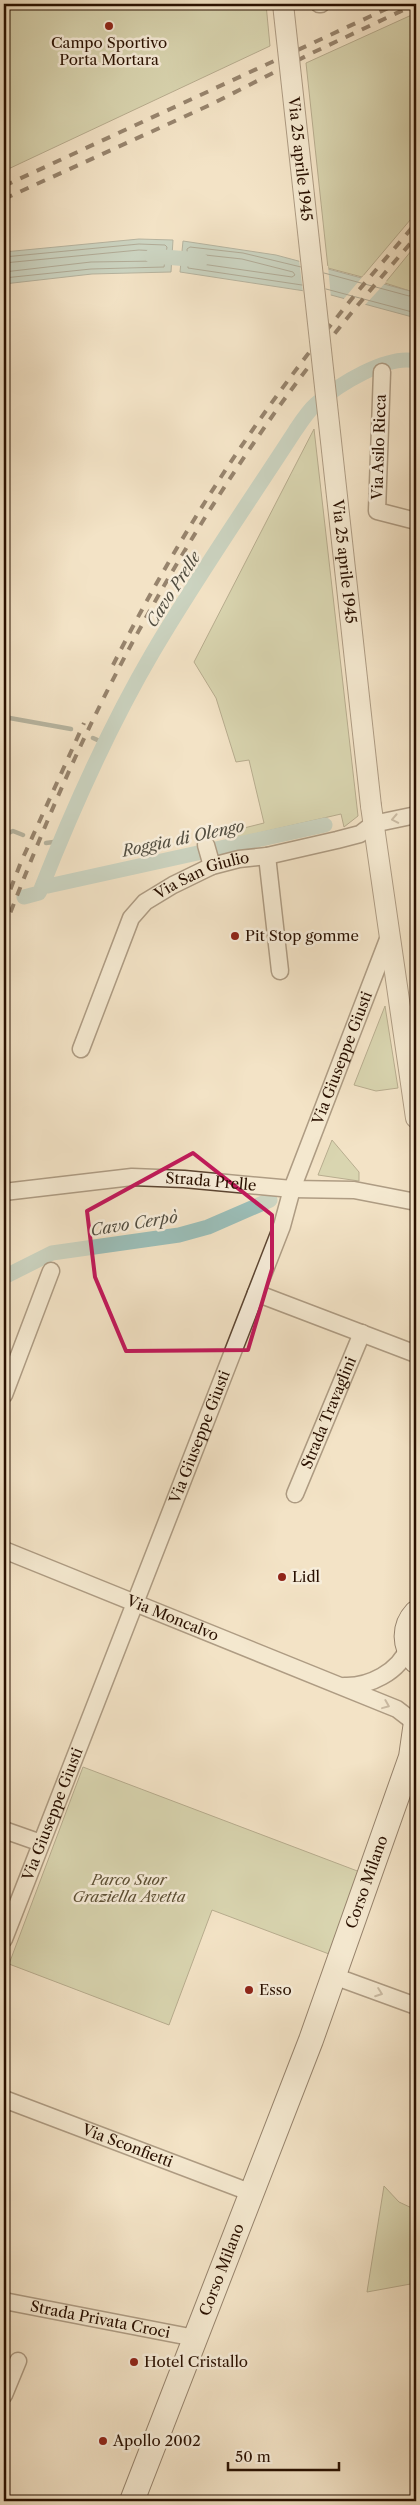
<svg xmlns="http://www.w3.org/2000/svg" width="420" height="2505" viewBox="0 0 420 2505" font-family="'Libre Caslon Text',serif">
  <rect width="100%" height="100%" fill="#f3e3c6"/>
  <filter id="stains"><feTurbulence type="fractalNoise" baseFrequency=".004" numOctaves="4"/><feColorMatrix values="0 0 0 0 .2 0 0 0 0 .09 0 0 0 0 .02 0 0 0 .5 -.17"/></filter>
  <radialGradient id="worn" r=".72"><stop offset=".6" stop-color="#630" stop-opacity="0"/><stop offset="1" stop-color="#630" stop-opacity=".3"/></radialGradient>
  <path fill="#bac496" stroke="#726a4b" d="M4,4H266L270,46L4,171Z
    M416,13V213L362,277L328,268L306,63Z
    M416,245V288L410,291L385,283Z
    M314,429L358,816L344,827L341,814L237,838L236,830L264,823L249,760L236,762L216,698L194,662Z
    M385,1006L398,1088L376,1091L354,1085Z
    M332,1140L359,1172V1181L318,1175Z
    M83,1767L360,1872L329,1954L212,1910L169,2025L9,1964Z
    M384,2186L399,2202L416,2210V2283L367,2292Z"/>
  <path fill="#9bbeb8" stroke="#6d786e" d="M139,239L173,240L171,272L92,274L4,284V252Z
    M183,241L276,255L410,291L416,288V318L331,295L180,272Z"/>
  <path fill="#f3e3c6" d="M299,259L328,266L331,298L303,292Z
    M364,275L387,281L364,306L342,301Z"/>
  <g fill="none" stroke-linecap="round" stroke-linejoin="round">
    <path stroke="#62675c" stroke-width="1" d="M196,254L242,259L293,272L295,275L292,277L195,263L193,256Z
      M4,257L139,244L165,245L167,247L164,267L91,269L4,278
      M4,263L139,250L158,251L161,253L158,261L91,262L4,272
      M301,267L243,253L190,247L187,249L188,268L302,285
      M324,273L409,296L416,293
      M326,289L416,313"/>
    <path stroke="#6d786e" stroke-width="4.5" d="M4,717L71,729
      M93,738L104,743
      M4,835L13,831L23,835
      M46,843L61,841"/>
    <path stroke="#9bbeb8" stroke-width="15" d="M152,256L201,260
      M48,886L325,825
      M24,897L39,893L41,889C73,808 109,727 153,652C197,577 247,505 295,431C301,422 308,411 316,404C338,385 387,354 416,361
      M4,1277L52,1253L179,1235L208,1227L270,1200"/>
    <defs>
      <g id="minor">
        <path d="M319,4H321"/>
        <path d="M382,372L377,511L416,521"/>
        <path d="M206,845L212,866"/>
        <path d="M267,856L280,971"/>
        <path id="s1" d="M81,1049L131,918L145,902L173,885L212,866L239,859L267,856L337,840L360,834L373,824L416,815"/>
        <path id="s2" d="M4,1192L132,1177L184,1179L292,1189L354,1190L416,1202"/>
        <path d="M256,1293L416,1354"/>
        <path d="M4,1395L51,1271"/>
        <path id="s3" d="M295,1494L362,1333"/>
        <path id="s4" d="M4,1550L397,1709L410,1719L415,1728"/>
        <path d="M344,1686C368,1687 400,1672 408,1647"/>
        <path d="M4,1830L41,1843"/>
        <path id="s5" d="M4,1939L282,1226L292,1189L390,934"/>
        <path d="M342,1979L416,2006"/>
        <path id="s6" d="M4,2099L252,2193"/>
        <path id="s7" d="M4,2301L195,2338"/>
        <path d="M4,2395L18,2361"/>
      </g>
      <path id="tertiary" d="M371,806L416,1118"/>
      <g id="secondary">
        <path d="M416,1613C403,1627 404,1646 416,1661"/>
        <path id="s8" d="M132,2501L311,2040L411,1757L416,1722"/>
      </g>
    </defs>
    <use href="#minor" stroke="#5c4532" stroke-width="19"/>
    <use href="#tertiary" stroke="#5c4532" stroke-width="22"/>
    <use href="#secondary" stroke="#291000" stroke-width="26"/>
    <use href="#minor" stroke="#f7edda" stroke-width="16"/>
    <use href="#tertiary" stroke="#f7edda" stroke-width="20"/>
    <use href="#secondary" stroke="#f7edda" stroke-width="24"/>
    <path stroke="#291000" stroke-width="4" stroke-dasharray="9 9" stroke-linecap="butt" d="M4,186L397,4
      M4,199L212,104L312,53L416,4
      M113,665C175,542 251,423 338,316C363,284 390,254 416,223
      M4,906L21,862L84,723
      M4,929C28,867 53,805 81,745C136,627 203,514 278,408C321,348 368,292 416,237"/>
    <defs>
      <g id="tertiary-bridge">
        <path id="s9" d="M283,4L371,806"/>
      </g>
    </defs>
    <use href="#tertiary-bridge" stroke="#5c4532" stroke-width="22" stroke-linecap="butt"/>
    <use href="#tertiary-bridge" stroke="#f7edda" stroke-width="20"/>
  </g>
  <defs><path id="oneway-chevron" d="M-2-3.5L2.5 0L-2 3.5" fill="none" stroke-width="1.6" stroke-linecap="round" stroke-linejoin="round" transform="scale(1.25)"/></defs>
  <g stroke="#9a8a78">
    <use href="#oneway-chevron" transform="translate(395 819) rotate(169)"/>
    <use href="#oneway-chevron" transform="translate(386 1705) rotate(22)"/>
    <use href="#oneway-chevron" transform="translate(379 1993) rotate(20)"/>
  </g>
  <path d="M0 0H420V2505H0ZM193,1153L272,1215V1269L248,1350L126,1351L95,1277L87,1211Z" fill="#f3e3c6" fill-opacity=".55" fill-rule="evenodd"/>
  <path fill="none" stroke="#c2185b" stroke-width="4" stroke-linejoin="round" d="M193,1153L272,1215V1269L248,1350L126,1351L95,1277L87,1211Z"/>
  <g fill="#8f2418" stroke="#f7edda" stroke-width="2">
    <circle cx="109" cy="26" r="5"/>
    <circle cx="235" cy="936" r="5"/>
    <circle cx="282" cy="1577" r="5"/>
    <circle cx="249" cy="1990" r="5"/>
    <circle cx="134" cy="2362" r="5"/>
    <circle cx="103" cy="2441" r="5"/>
  </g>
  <g text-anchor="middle" stroke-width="5" stroke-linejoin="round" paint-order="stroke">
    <g font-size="15" fill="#291000" stroke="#f7edda" text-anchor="start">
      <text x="109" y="48" text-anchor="middle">Campo Sportivo<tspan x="109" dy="17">Porta Mortara</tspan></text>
      <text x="245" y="941">Pit Stop gomme</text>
      <text x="292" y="1582">Lidl</text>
      <text x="259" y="1995">Esso</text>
      <text x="144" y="2367">Hotel Cristallo</text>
      <text x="113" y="2446">Apollo 2002</text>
    </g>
    <g font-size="15" fill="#291000" stroke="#f7edda">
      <text dy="5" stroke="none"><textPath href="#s9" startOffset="156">Via 25 aprile 1945</textPath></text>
      <text transform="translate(379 447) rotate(-88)" y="5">Via Asilo Ricca</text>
      <text dy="5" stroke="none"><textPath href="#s9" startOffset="561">Via 25 aprile 1945</textPath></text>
      <text dy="5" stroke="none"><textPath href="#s1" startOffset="225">Via San Giulio</textPath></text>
      <text dy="5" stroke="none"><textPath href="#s5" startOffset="944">Via Giuseppe Giusti</textPath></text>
      <text dy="5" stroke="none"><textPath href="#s2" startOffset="208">Strada Prelle</textPath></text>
      <text dy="5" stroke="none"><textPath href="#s3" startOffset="88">Strada Travaglini</textPath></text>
      <text dy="5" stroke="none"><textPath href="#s5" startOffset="539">Via Giuseppe Giusti</textPath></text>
      <text dy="5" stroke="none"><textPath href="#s4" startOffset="182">Via Moncalvo</textPath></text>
      <text dy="5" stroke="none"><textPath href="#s5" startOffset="134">Via Giuseppe Giusti</textPath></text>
      <text dy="5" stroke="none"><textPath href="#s8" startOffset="662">Corso Milano</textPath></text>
      <text dy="5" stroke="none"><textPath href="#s6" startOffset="132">Via Sconfietti</textPath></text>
      <text dy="5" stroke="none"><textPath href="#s8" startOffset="248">Corso Milano</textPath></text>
      <text dy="5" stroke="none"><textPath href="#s7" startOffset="98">Strada Privata Croci</textPath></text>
    </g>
    <g font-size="15" font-style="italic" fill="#5c4f34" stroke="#f7edda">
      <text x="129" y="1885">Parco Suor<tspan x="129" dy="17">Graziella Avetta</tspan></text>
    </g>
    <g font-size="16" font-style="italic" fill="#514d40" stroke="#f7edda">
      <text transform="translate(173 589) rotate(-57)" y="6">Cavo Prelle</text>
      <text transform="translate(183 838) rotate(-12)" y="6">Roggia di Olengo</text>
      <text transform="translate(134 1223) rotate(-9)" y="6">Cavo Cerpò</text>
    </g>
  </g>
  <rect width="420" height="2505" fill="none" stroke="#f3e3c6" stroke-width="20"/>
  <rect x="5" y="5" width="410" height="2495" fill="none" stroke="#291000" stroke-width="2.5"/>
  <rect x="10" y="10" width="400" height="2485" fill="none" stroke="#291000"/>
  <path d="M228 2462v8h111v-8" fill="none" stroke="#291000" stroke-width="2.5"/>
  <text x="235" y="2462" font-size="15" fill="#291000" stroke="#f7edda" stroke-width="4" paint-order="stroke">50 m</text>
  <rect width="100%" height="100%" filter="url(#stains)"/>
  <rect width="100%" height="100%" fill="url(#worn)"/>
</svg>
